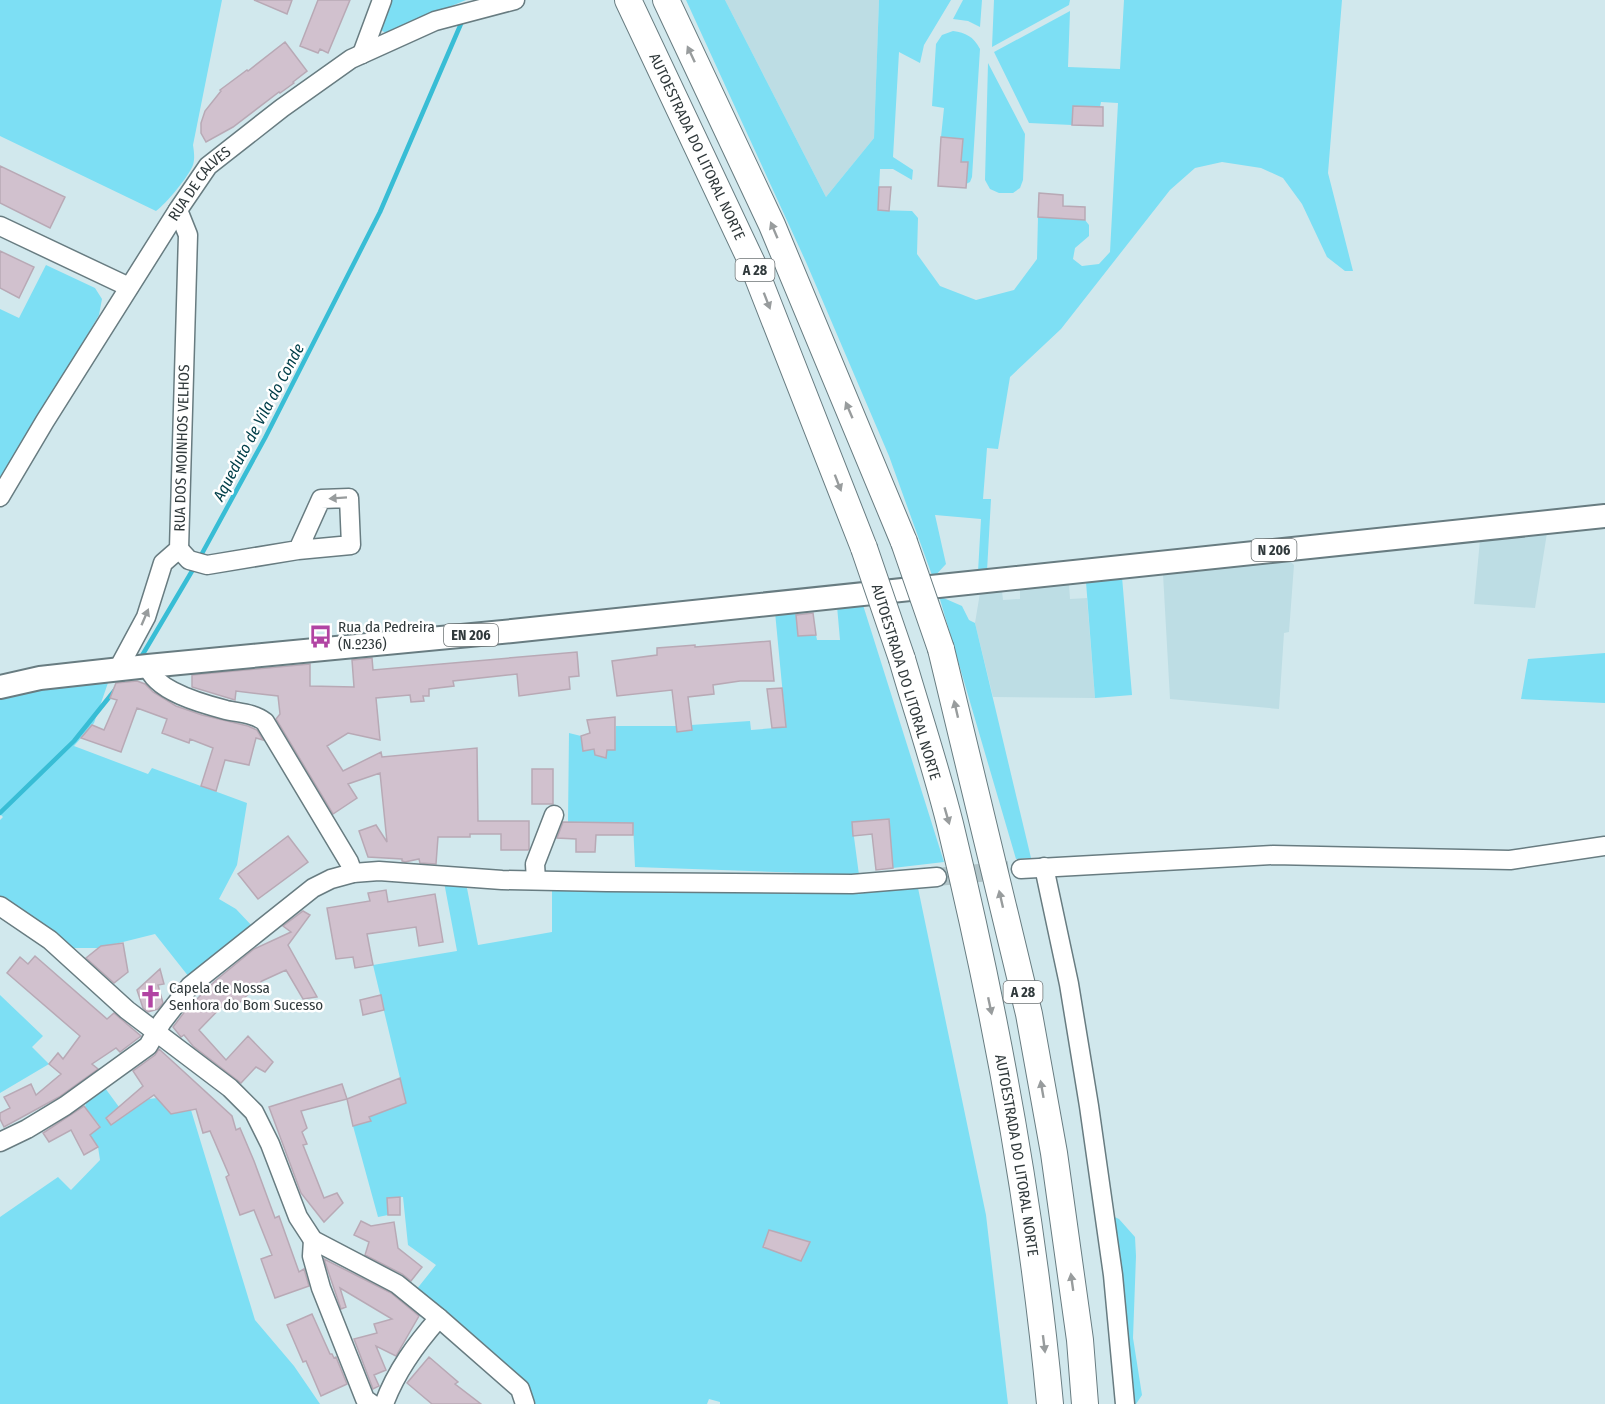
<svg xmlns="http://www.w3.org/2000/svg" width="1605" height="1404" viewBox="0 0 1605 1404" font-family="'Fira Sans Condensed',sans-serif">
  <rect width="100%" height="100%" fill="#d1e8ed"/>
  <path fill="#bddde4" d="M725,0H879L874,138L826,197Z
    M1547,533L1535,608L1474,604L1480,540Z
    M1289,560L1294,565L1289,632L1284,633L1279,709L1170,699L1163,574Z
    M1069,584L1070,599L1087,598L1095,698L993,697L975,623L980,593L1002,591L1003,600L1020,599V589Z"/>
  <path fill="#7ddff4" d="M0,0H222L193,145C194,152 195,158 193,165C189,176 166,204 156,211L0,136Z
    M391,0H466L386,33L379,29Z
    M686,0H725L826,197L874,138L879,0H951L924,45L920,63L899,52L893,157L913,170L912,180L893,169H880L878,210L912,211L918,218L917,254L940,286L976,300L1014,290L1037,259L1038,217L1085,220L1089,225V236L1075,248L1073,259L1082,266L1099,264L1110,252L1118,103L1101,102L1100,107L1073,106L1072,125L1029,123L994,52L1070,11L1068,67L1120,69L1124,0H1342L1328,173L1353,271H1345L1327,257L1302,204L1283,178L1261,168L1222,162L1195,168L1170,190L1061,329L1010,377L998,449L987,448L983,499H991L987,571L978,572L981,519L935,515L946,564L933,578L889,456L806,262Z
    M963,0H982L980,27L968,21L953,19Z
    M994,0H1070L1069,5L992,47Z
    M953,31C966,33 973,36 980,49L972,177L970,182L966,184L968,163L961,162L963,139L941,137L944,108L932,106L936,44L942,35Z
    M988,63L1025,134L1023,180L1020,188L1013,193H999L990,189L985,180Z
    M46,265L95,288L102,299L99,315L0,483V309L19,318Z
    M1122,577L1132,695L1095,698L1086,582Z
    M939,596L962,606L969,620L975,623L1031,858L1016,859Z
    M863,605L944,862L893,868L888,819L852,822L859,875L635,867L633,823L568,822L569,733L581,736L583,750L594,749L595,755L605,758L607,750L615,749L616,726H677L678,732L692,730L691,725L750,721L751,730L786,727L775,612L796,611L799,636L816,635L817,640H840L837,606Z
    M1605,653V703L1521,699L1528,659Z
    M109,680L94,723L74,746L148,774L152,768L247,803L237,865L219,899L236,909L253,927L189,977L155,934L99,948H70L32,918L0,897V820L3,817L0,814V697L38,689Z
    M444,882L466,883L478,945L552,932V884L918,888L986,1215L1008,1404H720V1402L709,1399L707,1404H531L416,1290L436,1265L408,1245L403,1197L387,1198L388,1215L378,1217L353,1126L370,1121L369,1117L406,1103L373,965L457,951Z
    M0,995L43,1036L32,1047L49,1064L0,1093Z
    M105,1088L119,1107V1119L149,1099L157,1098L171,1114L191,1110L255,1320L294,1366L320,1404H0V1217L58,1177L71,1190L100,1160L98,1147L90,1135L100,1126L85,1107L86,1103Z
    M1108,1214L1119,1219L1135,1237L1136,1256L1133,1338L1142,1395L1136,1404H1129Z"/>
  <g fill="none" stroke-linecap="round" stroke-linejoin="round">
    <path stroke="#38bdd5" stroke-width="4.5" d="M199,559L265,438L380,212L463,19
      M140,659L195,566
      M0,813L74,741L127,675"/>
  </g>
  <path fill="#d1c1ce" stroke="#b8a9b5" stroke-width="1.5" d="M254,0H292L287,14Z
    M318,0H350L328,53L320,49L318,53L300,46Z
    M285,42L307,71L293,82L294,83L280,93L279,92L233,127L206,142L201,133V123L205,111L221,91L220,90L247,70L248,71Z
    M1073,106L1103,107V126L1072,125Z
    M941,137L963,139L961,162H968L966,188L938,186Z
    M0,166L65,197L50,228L0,203Z
    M879,187H891L889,211L878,210Z
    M1039,193L1063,195V206L1085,207V220L1038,217Z
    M0,251L34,267L19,298L0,288Z
    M813,613L816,635L798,636L796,615Z
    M770,641L774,681H740L713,685L714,694L688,697L692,730L677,732L672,690L617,696L612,661L657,655V648L695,645V647Z
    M577,652L579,676L569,677L570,689L519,696L517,674L453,681L454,686L429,689V696H423L424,701L411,702L410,695L376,698L380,740L348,733L327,746L343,771L381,752L382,757L477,748L478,821H529V849L528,850H501V834H470V837H438L436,864L420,863L419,859L405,862L402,861V859L368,857L359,831L376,825L387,842L380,773L348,784L357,798L333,814L276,719L280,714L278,696L236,691L235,700L192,687V675L310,664V686L354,687L352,660L372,658L373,670Z
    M137,681L145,684L153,692L176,706L202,715L248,726L257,730L263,740L256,738L249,765L225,760L216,791L201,786L213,748L190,739L189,743L162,733L167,719L137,708L121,752L81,738L92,725L104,730L117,700L110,698L116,683Z
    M782,688L786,727L772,728L767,689Z
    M615,717V750H607L606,758L595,755L594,749L583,751L581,736L590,733L587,720Z
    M532,769H553V804H532Z
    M889,819L893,868L876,870L872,834L853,836L852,822Z
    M563,822L633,823V835H596L595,852H576V839L557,838Z
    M288,836L308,862L258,899L238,874Z
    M386,890L388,902L435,894L443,942L419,946L416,927L367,934L373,965L355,968L353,957L336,959L327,908L370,901L368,893Z
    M303,911L310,915L288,945L317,997L303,999L286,970L262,981L238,1004L231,997L199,1030L226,1060L248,1036L273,1062L265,1072L256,1067L241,1083L193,1046L184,1035L181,1037L173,1027L186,1010L215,981L254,949L291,932L283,926Z
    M123,943L128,972L114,983L86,958L101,946Z
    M35,956L107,1019L114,1013L141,1036L120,1052L116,1048L92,1064L98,1069L59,1097L4,1127L0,1119V1113L10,1108L4,1097L31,1084L36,1095L61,1074L49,1064L58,1053L63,1059L80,1036L7,973L20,957L28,964Z
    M160,969L164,984L158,985L163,1003L158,1009L148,1012L143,1008L137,990Z
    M381,995L384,1010L363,1015L360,1000Z
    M159,1049L232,1116L236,1130L240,1128L254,1161L275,1218L279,1216L299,1272L304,1269L309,1286L275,1298L261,1259L272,1255L254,1210L240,1215L226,1177L229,1175L210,1131L203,1133L196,1109L171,1114L154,1095L111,1125L106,1118L143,1086L133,1071L155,1055Z
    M400,1078L406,1103L369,1117L371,1121L353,1126L347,1099Z
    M342,1084L347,1099L301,1111L307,1128L302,1132L307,1144L303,1145L324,1198L337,1193L343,1203L324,1222L301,1193L269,1107Z
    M84,1106L100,1127L90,1135L98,1147L84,1155L71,1130L49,1142L43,1133Z
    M400,1197V1215H388L387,1198Z
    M361,1221L371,1226L394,1222L398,1248L422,1267L411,1281L402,1274L365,1255L369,1242L354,1235Z
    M769,1230L810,1242L801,1261L763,1247Z
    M324,1259L391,1293L419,1316L396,1356L376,1346L386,1370L374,1375L379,1386L373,1389L354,1339L377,1333L374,1324L392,1319L340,1288L346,1307L341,1309Z
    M312,1314L330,1354H332L334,1358L336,1357L347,1384L321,1396L306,1361L303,1362L287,1325Z
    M429,1357L458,1382L455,1384L481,1404H432L407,1383Z"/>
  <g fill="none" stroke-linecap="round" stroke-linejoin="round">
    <path stroke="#b1c5c9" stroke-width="18" stroke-dasharray="18 9" stroke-linecap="butt" d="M937,877L1021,869"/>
    <defs>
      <g id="minor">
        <path d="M362,54L382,0"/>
        <path d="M0,226L129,287"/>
        <path id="s1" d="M0,497L45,421L178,210L208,166L282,108L351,59L435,21L515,0"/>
        <path d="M179,549L189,560L207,565L298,550L351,545L349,498L321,499L298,550"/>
        <path d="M148,666C154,691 203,704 226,710C239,713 254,713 265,722L349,862L353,873"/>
        <path id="s2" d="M118,669L146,617L163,563L179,549L188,235L178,210"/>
        <path d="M1044,867L1069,984L1089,1106L1113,1275L1125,1404"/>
        <path d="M1021,869L1273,855L1510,860L1605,846"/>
        <path d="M536,880L535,864L554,815"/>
        <path d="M0,906L50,940L127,1010L230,1088L254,1112L270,1144L298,1217L313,1240L397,1284L439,1318L520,1389L525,1404"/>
        <path d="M0,1142L27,1129L65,1106L148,1046L162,1022L190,986L313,888L331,879L353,873L379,871L502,880L607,882L852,884L937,877"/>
        <path d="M313,1240L312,1256L321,1288L365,1399L372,1404"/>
        <path d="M384,1404C396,1371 416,1344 439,1318"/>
      </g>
      <path id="major" d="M0,687L40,678L148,666L512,631L1605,516"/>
      <g id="highway">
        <path id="s3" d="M628,0L753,265L864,548"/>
        <path d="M666,0L772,225L904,542"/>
        <path d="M941,649L1029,1014L1054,1153L1080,1340L1085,1404"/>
        <path id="s4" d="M902,659C918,714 936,768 950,824C996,1014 1032,1209 1050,1404"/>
      </g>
    </defs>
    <use href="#minor" stroke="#687c81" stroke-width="21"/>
    <use href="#major" stroke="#687c81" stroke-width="26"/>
    <use href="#highway" stroke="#687c81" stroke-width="28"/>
    <use href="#minor" stroke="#fff" stroke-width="18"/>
    <use href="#major" stroke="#fff" stroke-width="22"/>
    <use href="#highway" stroke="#fff" stroke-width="26"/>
    <defs>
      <path id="highway-bridge" d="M904,542L941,649
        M864,548L902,659"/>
    </defs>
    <use href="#highway-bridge" stroke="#687c81" stroke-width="28" stroke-linecap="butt"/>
    <use href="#highway-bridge" stroke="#fff" stroke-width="26"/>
  </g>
  <defs><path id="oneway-solid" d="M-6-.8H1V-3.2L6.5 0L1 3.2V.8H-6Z" transform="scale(1.5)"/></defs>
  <g fill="#989c9d">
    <use href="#oneway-solid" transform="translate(691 54) rotate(-115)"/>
    <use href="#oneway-solid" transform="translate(774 230) rotate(-113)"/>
    <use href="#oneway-solid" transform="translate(767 301) rotate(69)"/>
    <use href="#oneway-solid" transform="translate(849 410) rotate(-113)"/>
    <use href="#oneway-solid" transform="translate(838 483) rotate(69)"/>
    <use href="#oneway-solid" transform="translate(338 498) rotate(176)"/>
    <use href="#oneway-solid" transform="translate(145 617) rotate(-67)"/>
    <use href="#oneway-solid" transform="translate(956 709) rotate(-103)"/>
    <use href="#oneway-solid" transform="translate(947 816) rotate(74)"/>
    <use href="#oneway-solid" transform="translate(1001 899) rotate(-103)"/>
    <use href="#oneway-solid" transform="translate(990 1006) rotate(78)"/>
    <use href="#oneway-solid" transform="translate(1042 1089) rotate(-100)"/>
    <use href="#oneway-solid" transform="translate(1072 1282) rotate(-98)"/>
    <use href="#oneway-solid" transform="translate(1044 1344) rotate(83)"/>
  </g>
  <defs>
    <symbol id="bus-bare" viewBox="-9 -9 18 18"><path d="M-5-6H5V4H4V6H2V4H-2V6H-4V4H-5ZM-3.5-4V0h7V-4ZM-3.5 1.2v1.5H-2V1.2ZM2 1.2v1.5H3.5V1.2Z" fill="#b144a3" stroke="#fff" stroke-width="2.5" paint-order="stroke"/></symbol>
    <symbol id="church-bare" viewBox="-9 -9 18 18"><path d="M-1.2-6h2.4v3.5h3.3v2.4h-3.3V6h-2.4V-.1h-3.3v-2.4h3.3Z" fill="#b144a3" stroke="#fff" stroke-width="2.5" paint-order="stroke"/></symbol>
  </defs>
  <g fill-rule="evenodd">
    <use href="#bus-bare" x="304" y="620" width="33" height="33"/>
    <use href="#church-bare" x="134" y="980" width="33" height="33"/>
  </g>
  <g text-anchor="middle" stroke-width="5" stroke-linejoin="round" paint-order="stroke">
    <g fill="#fff" stroke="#6e7476" stroke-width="1.5">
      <rect x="735.5" y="259" width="39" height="22" rx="4.5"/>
      <rect x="1251.5" y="539" width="45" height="22" rx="4.5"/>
      <rect x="444" y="624" width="54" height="22" rx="4.5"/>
      <rect x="1003.5" y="981" width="39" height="22" rx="4.5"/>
    </g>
    <g font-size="14" font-weight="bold" fill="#30393b">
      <text x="755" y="275">A 28</text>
      <text x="1274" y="555">N 206</text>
      <text x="471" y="640">EN 206</text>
      <text x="1023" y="997">A 28</text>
    </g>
    <g font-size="15" fill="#30393b" stroke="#fff">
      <text dy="5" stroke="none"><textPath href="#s3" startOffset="162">AUTOESTRADA DO LITORAL NORTE</textPath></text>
      <text dy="5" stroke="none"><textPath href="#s1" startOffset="372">RUA DE CALVES</textPath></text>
      <text dy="5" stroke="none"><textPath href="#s2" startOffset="238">RUA DOS MOINHOS VELHOS</textPath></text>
      <text transform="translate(906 682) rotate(73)" y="5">AUTOESTRADA DO LITORAL NORTE</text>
      <text dy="5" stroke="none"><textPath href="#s4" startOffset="510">AUTOESTRADA DO LITORAL NORTE</textPath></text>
    </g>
    <g font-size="15" fill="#30393b" stroke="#fff" text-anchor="start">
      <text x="338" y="632">Rua da Pedreira<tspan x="338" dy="17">(N.º236)</tspan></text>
      <text x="169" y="993">Capela de Nossa<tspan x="169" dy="17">Senhora do Bom Sucesso</tspan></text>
    </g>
    <g font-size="16" font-style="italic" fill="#03404a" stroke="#fff">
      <text transform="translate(258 422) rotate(-62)" y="6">Aqueduto de Vila do Conde</text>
    </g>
  </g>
</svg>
